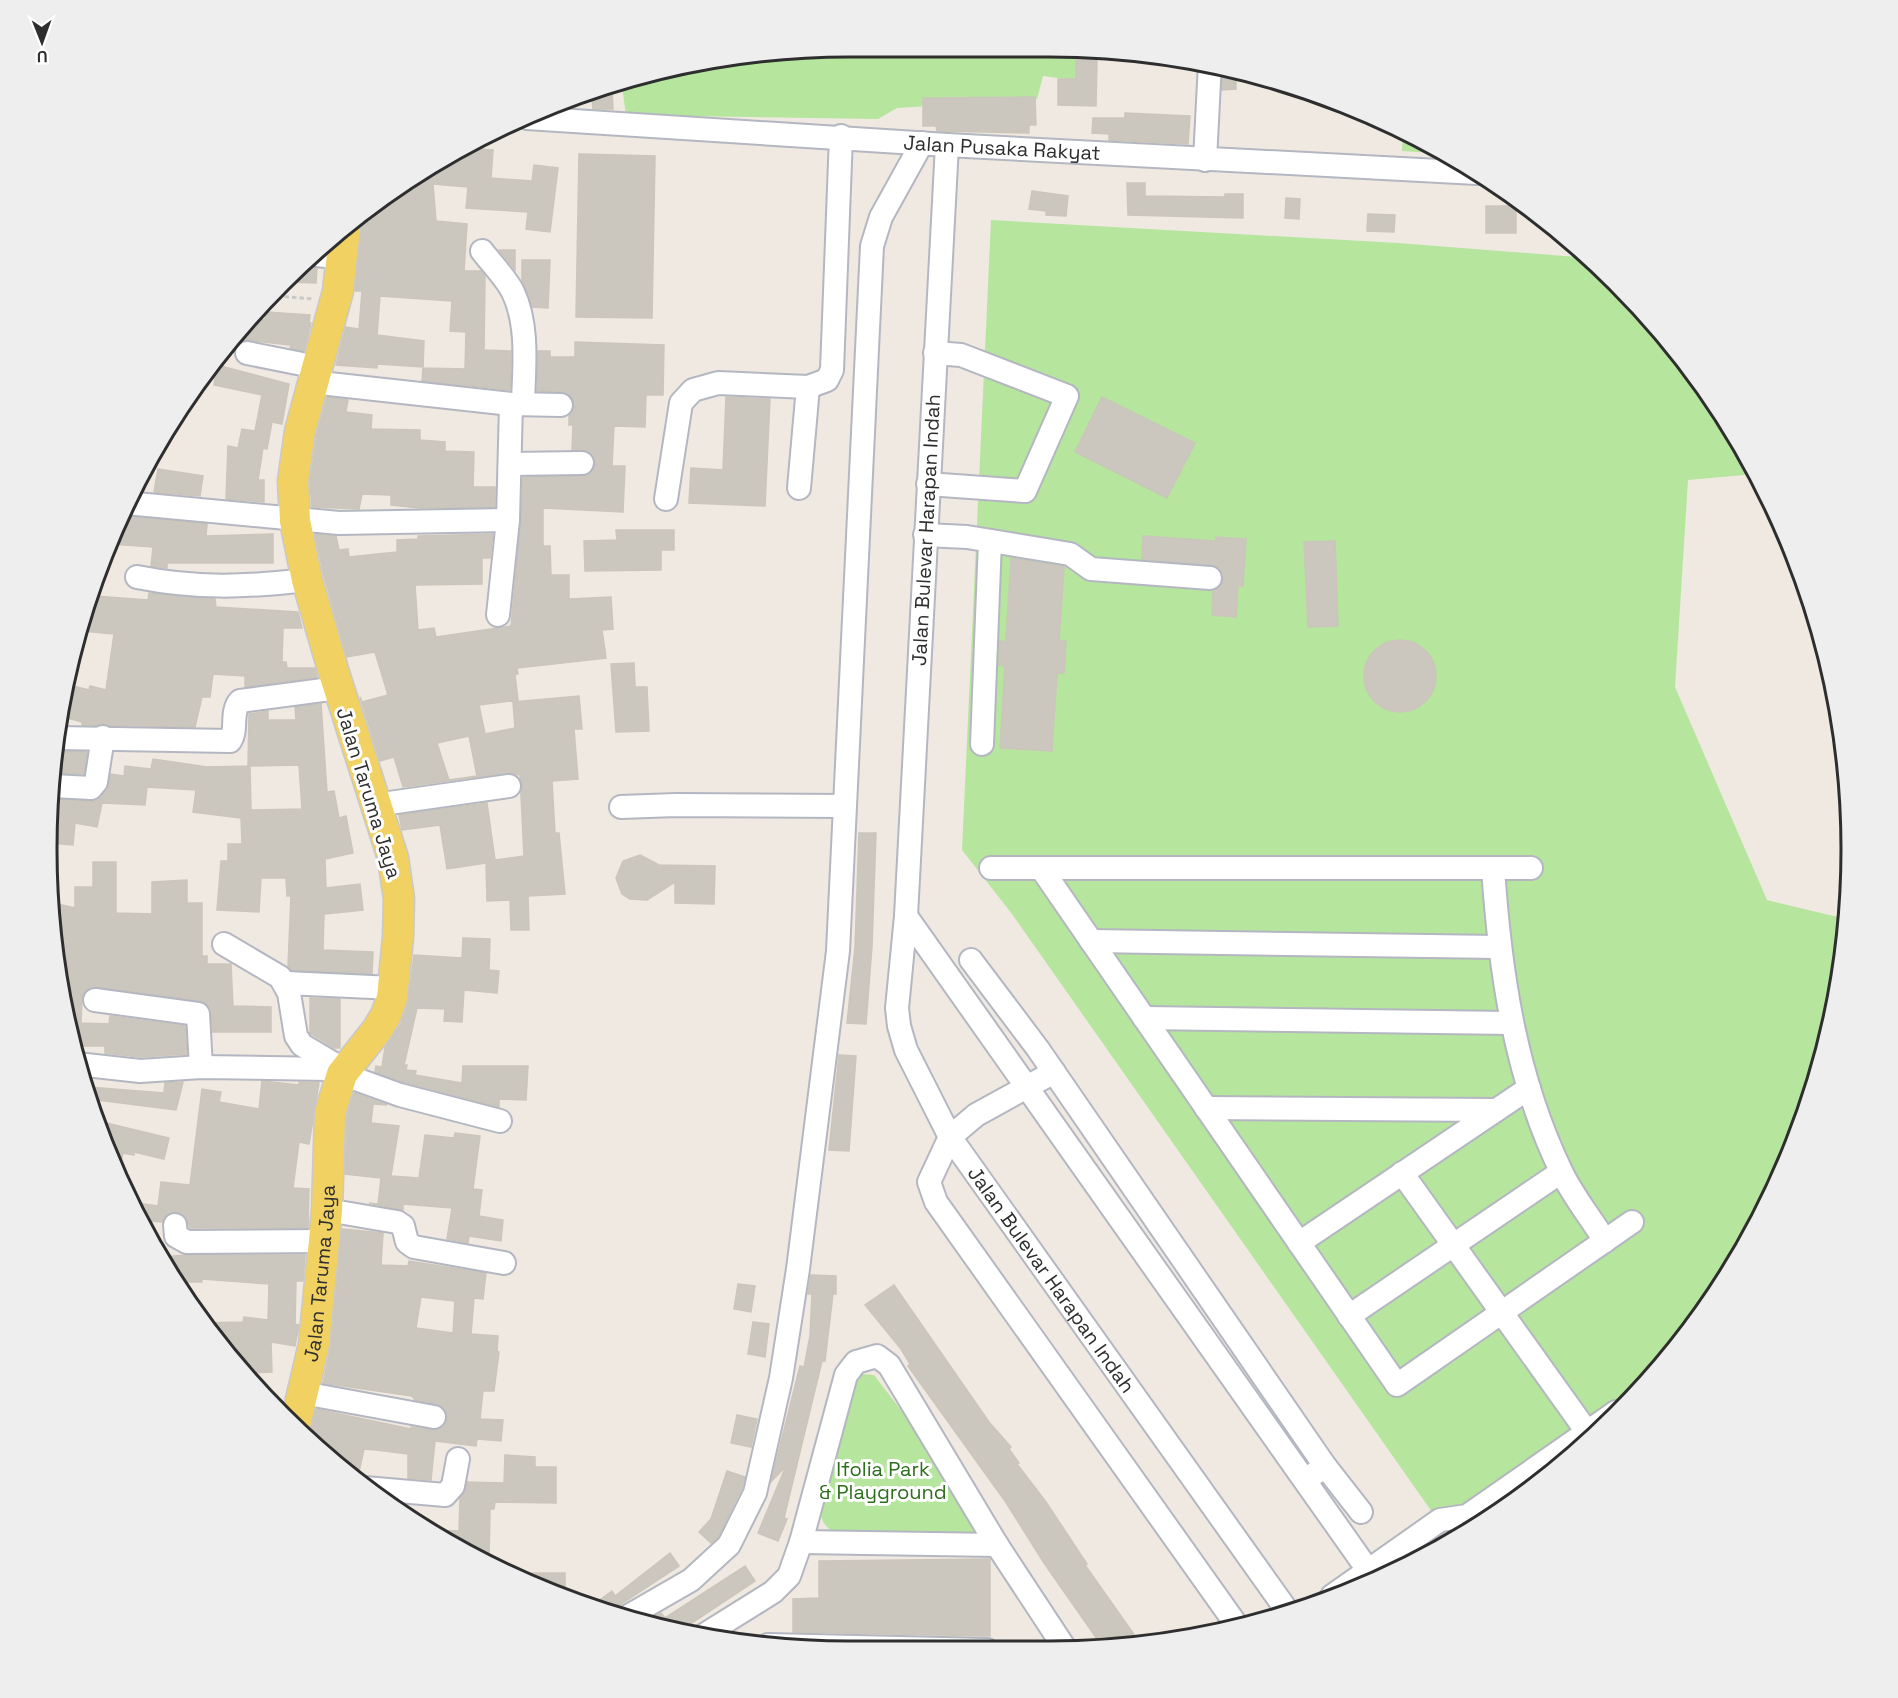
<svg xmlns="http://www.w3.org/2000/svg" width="1898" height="1698" viewBox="0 0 1898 1698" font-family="'Space Grotesk',sans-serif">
  <rect width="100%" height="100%" fill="#efe9e1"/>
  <path fill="#b6e59e" d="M849,47L1082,48L1081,81L1043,76L1037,99L897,108L878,119L626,115L622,86L692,62Z
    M1403,131L1450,154L1402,151Z
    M991,220L1398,243L1590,258L1686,361L1756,474L1688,480L1675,687L1767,900L1846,919L1845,954L1809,1107L1744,1251L1652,1378L1537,1486L1451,1539L1012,914L962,850Z
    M861,1374L874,1375L914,1427L976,1521L975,1531L965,1537L836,1534C823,1526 820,1519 820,1504L851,1393Z"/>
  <path fill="#cbc7bf" stroke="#cbc5ba" stroke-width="1.5" fill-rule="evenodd" d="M1076,59L1097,60L1096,106L1058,105V79H1076Z
    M1223,67L1236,71V89L1222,90Z
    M612,89L613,109H593L592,96Z
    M1035,97L1036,125H1029V133L937,131L936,126H923V98Z
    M1125,113L1190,116L1188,144L1109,140V134L1092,133L1093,118H1125Z
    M464,148L493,150L491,178L532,181L534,165L558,168L550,232L526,229L528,212L466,208L468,187L433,184L436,221L467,224L464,271H481L485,276L484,350L511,351L510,390L422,381L423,368L465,369L466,332L450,331L452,301L380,296L377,335L424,341L423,367L377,364V368L336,365L346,327L359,329L362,291H355L361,224H365V209L375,203H386V196Z
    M579,154L655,156L652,318L576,317Z
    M1127,183H1145V196L1225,197V194H1243V218L1128,215Z
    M1032,191L1068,196L1066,216L1046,215V211L1029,209Z
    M1286,198L1300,199L1299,219L1285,218Z
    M1486,206H1516V233H1486Z
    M1368,214L1395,215L1394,232L1367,231Z
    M499,250H515V270L509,262Z
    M522,260H550L548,308L532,307L522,281Z
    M308,265L317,269L316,283L291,282Z
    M266,312L310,315L309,323H311L304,351L290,348L291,345L234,339L254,318L265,320Z
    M575,342L664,345L663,395H646L645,427L614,426L612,466H625L623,512L543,508V546H550L551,575H569V599L611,597L613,629L602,630L606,658L517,668L518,674H515L518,700L479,705L485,734L515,728L513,702L579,696L582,729H574L578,779L552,781L555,833H559L565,894L528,896L529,930H511L510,900L487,901L486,863L447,869L440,825L402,830L399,815L487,803L495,860L524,856L520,775L507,773L403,787L394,757L380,761L360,697L362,702L388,695L375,652L347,657L324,576L315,534L336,536L339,550L348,549L349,557L397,552V540L418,539V536L493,534L490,558H482V584L415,585L418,630L434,628L436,637L511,626L521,521L523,477L583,476L589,474L595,463L589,452L572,450L573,425H569V416L574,406L572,398L562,392L537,391L538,351H550V357H575ZM469,736L477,776L449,780L437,743Z
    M217,365L289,384L282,424L272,422L267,449L263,448L258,480H264V502L226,499L228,446L238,448L242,429L255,431L262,395L214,385Z
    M327,397L348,400L346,412L372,415L371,429L420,430V440L445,442V451L474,452L473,487H495V507L420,508L391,505V495L362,494L359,509L312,507L310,482L317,434Z
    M726,397L770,399L765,506L689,503L691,468L723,470Z
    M1102,397L1195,443L1167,498L1075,452Z
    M158,469L203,476L200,496L154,492Z
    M122,515L207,524L206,536L273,534V563H167V568L151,566L153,547L112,544Z
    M616,530H674V550H661V570L585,571L584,541L617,540Z
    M1143,536L1216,541V537L1246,539L1243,586H1238L1236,617L1212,615L1213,591L1221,586L1223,580L1218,567L1142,559Z
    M1335,541L1338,626L1308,627L1304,542Z
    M1011,558L1064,567L1059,641H1066L1064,673H1057L1052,751L1000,748L1005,666L999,665L1000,641L1006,642Z
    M149,593L215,599L216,607L298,612L302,628H283L282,662H286L287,668H315L317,677L245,687V676L213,674L210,697H202L195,727L82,725V722L60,716L65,684L89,690L90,686L106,690L114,634L83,631L95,596L148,600Z
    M1364 676a36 36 0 1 1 72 0a36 36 0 1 1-72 0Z
    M634,663L635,687H647L649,731L616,732L611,664Z
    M321,704L327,792L334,791L339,818L346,816L353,853L325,859L326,888L360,884L363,910L324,914L323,950L373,952L372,974L291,970L288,966L291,896H287L286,878H261L259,912L217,910L221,861H228V844H242L241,818L193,812L196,790L147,787L145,805L102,803L97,827L75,823L73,845L51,843L52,836L48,835L51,799L96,801L107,790L111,774L124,776L125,766L151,769L153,759L207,767L250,766L251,810L302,809L299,765L248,766L249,714L268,711V720H296L295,707Z
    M56,751L87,752L84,774L54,773Z
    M859,833H876L872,946L866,1024L847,1023L855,948Z
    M640,855L659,865L715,866L714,904L675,903V882L647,900L630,899L622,894L616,878L623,861Z
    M93,862H116V913L152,914V882L187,880V903H202V956H207V964H231L233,1006L271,1007V1032H213L211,1013L205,1003L96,987L85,991L82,998L81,1023L109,1024L110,1016L185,1026L187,1054L140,1057L105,1053V1046H78V1049H73L55,915L57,904L75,908V887H93Z
    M463,938L490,939L489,970L499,971L497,993L464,990L462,1022L444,1021L445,1009L417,1008L404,1065H407L406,1070L416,1071L415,1075L462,1083L463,1066H528L526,1100L499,1099V1107L404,1082L375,1072L376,1066L382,1067L385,1047L401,1024L408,1004L414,955L462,958Z
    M310,998L340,999V1048H334L310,1033Z
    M839,1055L856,1056L849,1151L829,1150Z
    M262,1081L299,1085V1082L319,1083L309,1144L299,1142L293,1188L309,1189L308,1228H190L186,1217L174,1212L167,1214L162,1222L150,1221L148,1234L129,1202L158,1206L161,1182L190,1185L202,1089L221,1092L219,1102L259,1109Z
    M183,1082L176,1110L90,1099L89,1096V1087L164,1093L165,1083Z
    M354,1093L387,1105L373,1104L371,1123L399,1126L391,1176L419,1178L425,1135L454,1138L455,1133L480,1136L473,1189L482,1190L479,1216L503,1220L501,1241L469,1236L468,1243L447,1239L452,1208L403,1204V1210L369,1203L378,1204L381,1178L345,1174L347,1116Z
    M98,1121L169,1138L164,1159L134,1152V1155L123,1153L118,1173Z
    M342,1229L383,1233L381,1265L408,1266L409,1261L486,1273L483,1299L474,1298L471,1334L498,1336L497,1351L499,1352L494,1391H483L480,1419L503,1420L501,1441L477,1439L476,1446L435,1441L431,1480L408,1478V1454L376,1450L364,1449L359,1472L343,1469L308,1433L316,1409L411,1429V1427L438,1430L447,1419L442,1406L415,1400L412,1396L323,1383L331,1346ZM421,1297L455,1301L453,1333L416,1328Z
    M185,1255H305L303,1281H296L295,1324L299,1325L295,1346L271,1342L272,1372L247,1373L213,1338L203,1323L243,1322L244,1317L268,1320L269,1284L202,1279V1282H178L163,1257Z
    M811,1275L836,1276V1294H833L825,1361H822L784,1518L787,1519L778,1541L758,1533L786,1466L771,1482L800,1366L804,1367L810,1336L812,1294H808Z
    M738,1284L755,1286L751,1312L734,1309Z
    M894,1285L989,1422L1011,1447L1009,1449L1019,1463L1017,1464L1046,1502L1087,1564L1085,1565L1140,1643L1104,1649L1044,1563L1005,1501L908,1366L910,1364L901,1349L865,1305Z
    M753,1322L769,1324L765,1357L748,1354Z
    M737,1415L757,1419L751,1447L731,1443Z
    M505,1455L535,1457V1467H556V1503L495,1502L494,1509H490L489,1560H479L433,1530L459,1531L460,1499L467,1482L504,1483Z
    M727,1471L745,1477L742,1488L718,1537L711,1543L699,1532L711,1519Z
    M670,1553L679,1566L618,1606L613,1613L609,1612L600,1600L612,1591L615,1596Z
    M990,1559V1636L793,1632V1599L819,1598V1561Z
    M745,1566L755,1581L680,1631L644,1623L661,1613L665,1618Z
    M509,1573H565V1596L509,1574Z"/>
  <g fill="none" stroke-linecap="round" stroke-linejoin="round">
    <defs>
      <g id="minor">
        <path id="s1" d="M527,118L947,145L1477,173"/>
        <path id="s2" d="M947,145L906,916L897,1008L899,1026L906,1050L950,1137L1288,1612"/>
        <path d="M1205,160L1210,63"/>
        <path d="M482,251C492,264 506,278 513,292C529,326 524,367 523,403"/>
        <path d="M317,255L343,258"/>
        <path d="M247,353L317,367"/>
        <path d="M311,382L511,404L561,405"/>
        <path d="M510,464L582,463"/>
        <path d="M928,484L1025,491L1067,396L961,355L935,353"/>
        <path d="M799,488L808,387"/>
        <path d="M666,499L681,403L693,390L718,383L808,387L827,380L832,370L841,136"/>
        <path d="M126,503L339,523L508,520"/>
        <path d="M925,535L967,537L1070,554L1091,569L1210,578"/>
        <path d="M137,577C197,589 246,587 307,580"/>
        <path d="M498,615L508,520L511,404"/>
        <path d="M58,738L230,741C238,730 230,712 240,701L338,688"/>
        <path d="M982,744L990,541"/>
        <path d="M53,786L91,788L96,782L103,737"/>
        <path d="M375,805L509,786"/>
        <path d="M621,807L676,805L844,806"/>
        <path d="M991,868H1531"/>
        <path d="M1041,868L1397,1385L1632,1222"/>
        <path d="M1493,868C1500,972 1515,1076 1561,1171C1572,1195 1591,1218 1605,1241"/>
        <path d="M906,916L1375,1580"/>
        <path d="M1091,941L1498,947"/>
        <path d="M224,944L280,977L289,993L296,1036L302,1045L339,1067"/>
        <path d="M971,960L1038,1049L1325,1466L1307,1479"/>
        <path d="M286,983L393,988"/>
        <path d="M95,1000L198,1014L201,1067"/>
        <path d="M1144,1018L1510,1023"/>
        <path d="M77,1064L140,1071L201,1067L328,1069L400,1095L500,1121"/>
        <path d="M1054,1072L976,1115L950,1137L929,1182L936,1202L1238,1627"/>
        <path d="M1206,1108L1496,1110"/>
        <path d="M1402,1173L1590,1436"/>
        <path d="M327,1210L397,1222L403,1226L407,1242L414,1247L504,1263"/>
        <path d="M175,1225L176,1236L187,1242L325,1241"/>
        <path d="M1299,1243L1529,1088"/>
        <path d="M1349,1316L1561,1172"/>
        <path d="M303,1393L434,1417"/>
        <path d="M1325,1466L1361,1512"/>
        <path d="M365,1488L445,1495L453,1486L458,1459"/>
        <path d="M801,1542L997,1545"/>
        <path d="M1332,1596L1440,1520L1467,1516L1616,1412"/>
        <path d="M625,1618L691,1580L729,1545L755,1493L781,1378L798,1269L838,951L872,246L881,217L922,143"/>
        <path d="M704,1635L773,1592L789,1576L801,1542L846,1375L856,1362L877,1356L889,1365L997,1545L1066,1650"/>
        <path d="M768,1645L987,1650"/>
      </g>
      <g id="major">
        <path id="s3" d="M296,1421L314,1344L327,1210L330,1113L342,1074L377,1030L386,1015L392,998L398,937L399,899L393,858L334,673L307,580L295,521L293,481L300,431L338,291L345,228"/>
      </g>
    </defs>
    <use href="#minor" stroke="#b4b7c1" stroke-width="26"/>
    <use href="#major" stroke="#c9c9c9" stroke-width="33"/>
    <path stroke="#c9c9c9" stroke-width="3" stroke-dasharray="4.5 3" stroke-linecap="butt" d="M277,296L313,299"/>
    <use href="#minor" stroke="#fff" stroke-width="22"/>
    <use href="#major" stroke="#f2d163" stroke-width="30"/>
  </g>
  <g text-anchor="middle" stroke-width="6" stroke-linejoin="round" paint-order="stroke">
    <g font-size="20" fill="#2e2e2e" stroke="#fff">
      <text dy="7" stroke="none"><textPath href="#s1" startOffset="476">Jalan Pusaka Rakyat</textPath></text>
      <text transform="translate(926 530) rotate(-87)" y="7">Jalan Bulevar Harapan Indah</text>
      <text transform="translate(369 793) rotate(73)" y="7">Jalan Taruma Jaya</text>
      <text dy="7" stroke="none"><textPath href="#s3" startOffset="150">Jalan Taruma Jaya</textPath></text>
      <text dy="7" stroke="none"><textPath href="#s2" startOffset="1180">Jalan Bulevar Harapan Indah</textPath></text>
    </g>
    <g font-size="20" fill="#2c6e1b" stroke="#fff">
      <text x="883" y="1476">Ifolia Park<tspan x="883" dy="23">&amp; Playground</tspan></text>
    </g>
  </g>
  <path d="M0 0H1898V1698H0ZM849 57H1049A792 792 0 0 1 1841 849V849A792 792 0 0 1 1049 1641H849A792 792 0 0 1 57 849V849A792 792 0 0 1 849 57Z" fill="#eee" fill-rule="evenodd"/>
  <path fill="none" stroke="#2e2e2e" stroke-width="3" d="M849 57H1049A792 792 0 0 1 1841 849V849A792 792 0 0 1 1049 1641H849A792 792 0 0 1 57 849V849A792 792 0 0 1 849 57Z"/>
  <g transform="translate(42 42) rotate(179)" stroke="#ffffff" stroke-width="4.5" paint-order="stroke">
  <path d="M0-4.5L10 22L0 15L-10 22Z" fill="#2e2e2e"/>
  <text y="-9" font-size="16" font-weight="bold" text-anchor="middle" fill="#2e2e2e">U</text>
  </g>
</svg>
